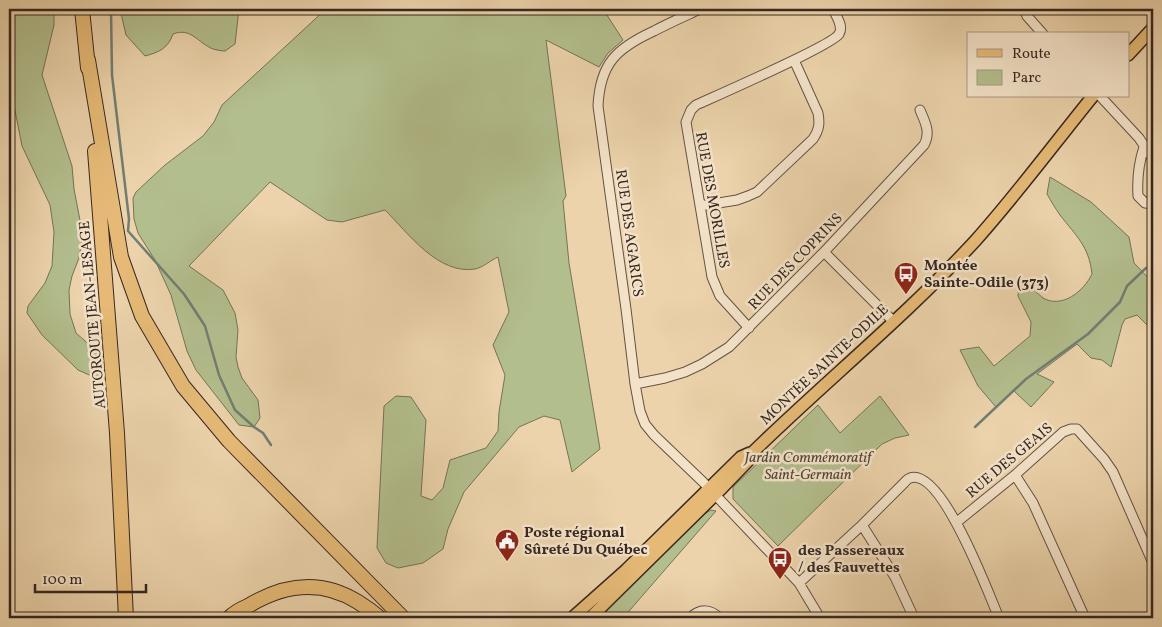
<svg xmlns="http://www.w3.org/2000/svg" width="1162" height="627" viewBox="0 0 1162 627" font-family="Vollkorn,serif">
  <rect width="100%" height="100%" fill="#ecd3ab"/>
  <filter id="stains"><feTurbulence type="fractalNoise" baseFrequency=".004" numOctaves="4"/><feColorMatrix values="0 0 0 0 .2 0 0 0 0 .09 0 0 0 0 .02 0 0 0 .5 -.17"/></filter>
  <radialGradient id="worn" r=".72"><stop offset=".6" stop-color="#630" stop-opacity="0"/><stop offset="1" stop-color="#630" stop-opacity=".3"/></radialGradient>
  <path fill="#b3be8d" stroke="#757358" d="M9,9H54V25L42,75L72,166L74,189L83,236L79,258L72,276L69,290L70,314L76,333L102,356L104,367L101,377L96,378L78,370L42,335L27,313L28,306L45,283L52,266L54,232L50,205L22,146L9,80Z
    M120,9H239L235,44L225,51C221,51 217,50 213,49C198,43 191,27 173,34C168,48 160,52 145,56L126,35Z
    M326,9H603L623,40L608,53L599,67L546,40L566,196L563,201L569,263L600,449L572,472L560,420L544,416L519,427L464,492L448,529L443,549L423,563L398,568L386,563L377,548L384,406L396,396L411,397L426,420L421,496L432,500L443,488L450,460L486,448L498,431L499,412L505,375L493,345L509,312L498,257C491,260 482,268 475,269C438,275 408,233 385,210L342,222L327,220L270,182L189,266L223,290L235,313L238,330L236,357L238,367L242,378L258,400L260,418L254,427L239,425L196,370L187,351L171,295L155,260L138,233L134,219L133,198L136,192L165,165L203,136L214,122L222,105Z
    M1050,177L1091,202L1129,237L1134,263L1153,283V331L1137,315L1125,319L1122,325L1111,367L1102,360L1091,358L1077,344L1037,374L1054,382L1031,407L1014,391L996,407L978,386L960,350L979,347L994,366L1030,336L1031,322L1018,296L1019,286L1028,285C1033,289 1038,294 1043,298C1062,309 1084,291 1092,274C1089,246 1076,236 1060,215C1055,208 1051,201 1047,194Z
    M880,396L909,435L895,438L882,444L778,546L733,499V487L818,405L840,433Z
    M711,510L716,511L623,618H599L701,514L703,515Z"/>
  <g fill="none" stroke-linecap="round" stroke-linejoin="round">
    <path stroke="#727e73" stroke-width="2.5" d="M111,9L112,75L129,219L128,231L184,294L205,326L219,375L235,410L254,427L263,433L271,445
      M975,427L1026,379L1088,334L1120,302L1127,286L1146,268L1153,267"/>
    <defs>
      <path id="minor" d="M700,9C685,16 669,23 654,31C617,48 600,63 598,106L626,309L635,384L640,411L645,424L654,435L703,482L799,583L820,618
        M1024,9L1027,16L1043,34
        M1100,96L1139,138L1153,159
        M1144,147C1139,162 1137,180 1138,196L1145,203L1153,204
        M700,206L737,200L748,196L757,192L813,139C819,130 820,124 818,113L794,60
        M824,252L893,321
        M749,328L720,296L712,277L686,122L691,110L696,105C716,96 833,45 839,34C844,26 836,16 833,9
        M635,384L665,378L685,372L702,364L729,347L824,252L924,145C931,132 925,122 920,110
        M1015,475L1033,503L1085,618
        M957,522L1015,475L1063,432L1071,429H1077L1104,459L1113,472L1153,563
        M862,525L895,577L914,618
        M799,583L862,525L904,483C906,481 907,479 910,478C942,467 989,595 999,618
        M690,618C700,608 710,609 720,618"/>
      <path id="major" d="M1128,55L1153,28
        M572,618L626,570L741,457L750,453
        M590,618L722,488L748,461L754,451C827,380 907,315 976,240C1017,194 1054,144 1093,96"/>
      <path id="highway" d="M82,9L88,68
        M88,60L121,257L142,316L183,386L229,441L403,618
        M95,151L117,433L126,618
        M229,618C234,613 241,609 248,606C284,584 321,579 358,602C366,607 373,612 380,618"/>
    </defs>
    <use href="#minor" stroke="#645344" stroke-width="11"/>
    <use href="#major" stroke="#372822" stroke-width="14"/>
    <use href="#highway" stroke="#372822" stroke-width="16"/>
    <use href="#minor" stroke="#f3e2c8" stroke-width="9"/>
    <use href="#major" stroke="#e6ba76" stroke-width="11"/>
    <use href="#highway" stroke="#e6ba76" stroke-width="14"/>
  </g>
  <defs>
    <symbol id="bus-pin" viewBox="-11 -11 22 30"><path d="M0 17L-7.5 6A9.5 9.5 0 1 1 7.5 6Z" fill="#8f2418" stroke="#f3e2c8"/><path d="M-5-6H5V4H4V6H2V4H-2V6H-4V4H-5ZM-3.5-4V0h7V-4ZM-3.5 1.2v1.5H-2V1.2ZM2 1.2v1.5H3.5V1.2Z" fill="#fff"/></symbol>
    <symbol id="civic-pin" viewBox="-11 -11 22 30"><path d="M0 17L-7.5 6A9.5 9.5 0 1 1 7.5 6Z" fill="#8f2418" stroke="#f3e2c8"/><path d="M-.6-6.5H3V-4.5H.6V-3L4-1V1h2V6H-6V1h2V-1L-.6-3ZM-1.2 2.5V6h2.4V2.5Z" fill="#fff"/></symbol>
  </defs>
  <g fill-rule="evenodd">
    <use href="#bus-pin" x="892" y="260" width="28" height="38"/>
    <use href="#civic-pin" x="493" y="527" width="28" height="38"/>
    <use href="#bus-pin" x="766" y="545" width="28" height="38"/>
  </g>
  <g text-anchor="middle" stroke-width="5" stroke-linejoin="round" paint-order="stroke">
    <g font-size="15" fill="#372822" stroke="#f3e2c8">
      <text transform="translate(713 200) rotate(80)" y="5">RUE DES MORILLES</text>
      <text transform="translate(630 233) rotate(82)" y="5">RUE DES AGARICS</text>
      <text transform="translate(795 261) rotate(-46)" y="5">RUE DES COPRINS</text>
      <text transform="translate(92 315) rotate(-95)" y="5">AUTOROUTE JEAN-LESAGE</text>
      <text transform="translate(824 364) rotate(-43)" y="5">MONTÉE SAINTE-ODILE</text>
      <text transform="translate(1009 460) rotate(-40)" y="5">RUE DES GEAIS</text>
    </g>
    <g font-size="15" font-weight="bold" fill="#372822" stroke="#f3e2c8" text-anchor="start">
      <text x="924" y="270">Montée<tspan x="924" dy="17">Sainte-Odile (373)</tspan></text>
      <text x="524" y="537">Poste régional<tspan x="524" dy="17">Sûreté Du Québec</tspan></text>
      <text x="798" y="555">des Passereaux<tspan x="798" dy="17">/ des Fauvettes</tspan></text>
    </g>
    <g font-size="15" font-style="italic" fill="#504637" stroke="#f3e2c8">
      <text x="808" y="462">Jardin Commémoratif<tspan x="808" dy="17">Saint-Germain</tspan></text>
    </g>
  </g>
  <rect width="1162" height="627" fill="none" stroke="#ecd3ab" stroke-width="30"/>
  <rect x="10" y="10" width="1142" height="607" fill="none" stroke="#372822" stroke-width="2.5"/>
  <rect x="15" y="15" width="1132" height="597" fill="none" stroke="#372822"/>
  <rect x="967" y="32" width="162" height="65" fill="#f3e2c8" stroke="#a89886"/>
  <rect x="977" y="49" width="25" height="8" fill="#e6ba76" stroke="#a89886"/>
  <text x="1012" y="58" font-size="15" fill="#372822">Route</text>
  <rect x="977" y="70" width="25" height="15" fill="#b3be8d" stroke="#a89886"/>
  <text x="1012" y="82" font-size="15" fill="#372822">Parc</text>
  <path d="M35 584v8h111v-8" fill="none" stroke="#372822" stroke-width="2.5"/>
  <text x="42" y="584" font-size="15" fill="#372822" stroke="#f3e2c8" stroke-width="4" paint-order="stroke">100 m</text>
  <rect width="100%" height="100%" filter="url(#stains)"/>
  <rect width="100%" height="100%" fill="url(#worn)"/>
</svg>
